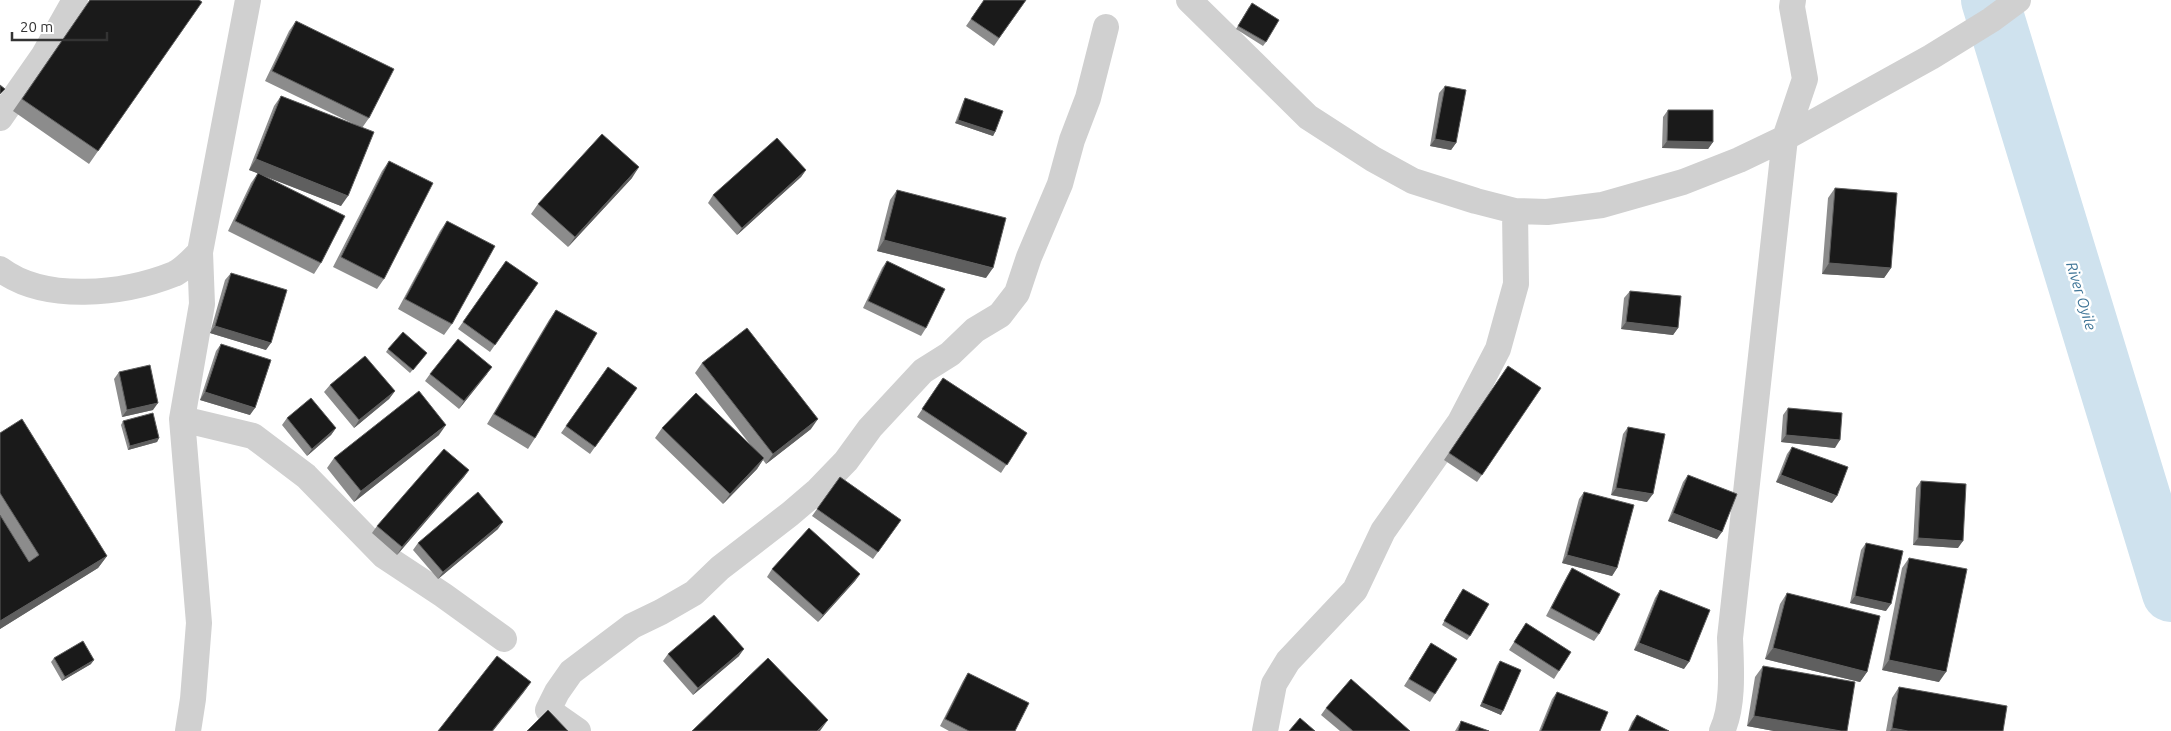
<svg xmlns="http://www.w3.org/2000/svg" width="2171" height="731" viewBox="0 0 2171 731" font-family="Ubuntu,sans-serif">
  <rect width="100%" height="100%" fill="#fff"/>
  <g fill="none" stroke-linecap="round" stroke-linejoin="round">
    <path stroke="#cfe2ee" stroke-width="58" d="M1990,0L2171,593"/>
    <path stroke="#d0d0d0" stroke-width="26" d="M1189,0L1308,117L1373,159L1413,181L1476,201L1515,211L1547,212L1602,205L1683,182L1739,160L1785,138L1931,57L1991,20L2018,0
      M0,118L44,55L75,0
      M0,269C45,303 124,294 174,274C183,270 193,259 200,252
      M182,419L253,436L306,476L384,556L443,595L504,639
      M188,731L193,699L199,623L182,419L202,304L200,252L248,0
      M578,731L548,710L557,692L571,672L632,626L661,612L694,593L720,568L790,514L818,490L846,461L870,428L923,371L950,354L975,330L1000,315L1017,293L1029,257L1060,184L1072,140L1088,98L1106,27
      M1265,731L1274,684L1288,661L1355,590L1383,531L1460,422L1498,349L1516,284L1515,211
      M1722,731C1734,706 1731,666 1730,638L1785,138L1805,79L1792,7L1793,0"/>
  </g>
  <path fill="#8c8c8c" d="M90,0L202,2L89,164L13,111Z
    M984,0H1026L994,46L966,26Z
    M1249,7L1266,42L1263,46L1236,29Z
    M296,21L369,118L362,128L341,206L262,175L321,263L314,274L228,231L251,183L258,173L249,170L274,106L281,96L358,126L265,81L289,31Z
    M1445,86L1456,143L1451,150L1430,146L1439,93Z
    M965,98L995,132L993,136L955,123L963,102Z
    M1668,110L1713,142L1708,149L1662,148L1663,117Z
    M389,161L384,279L377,289L333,267L382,171Z
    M806,170L801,177L737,235L708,203L713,195Z
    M632,178L568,247L531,214L538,204Z
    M1835,188L1891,268L1884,278L1822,274L1828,198Z
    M897,190L986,278L877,251L890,200Z
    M447,221L452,324L444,335L398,309L440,231Z
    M506,261L538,283L490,352L458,329Z
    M887,261L926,328L921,336L863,308L882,268Z
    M231,273L266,350L210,333L225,280Z
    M1630,291L1678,328L1673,335L1621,329L1624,298Z
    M556,310L535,438L528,449L487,424L549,320Z
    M221,344L250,415L200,400L216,351Z
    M388,349L427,353L410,373L386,352Z
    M702,363L811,429L766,464L763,460L757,469L723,504L655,438L662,428L752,447L695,373Z
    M1508,366L1541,388L1477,482L1444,460Z
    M608,367L637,388L590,454L561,433Z
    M119,372L153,410L122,417L114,379Z
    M430,374H487L459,409L425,381Z
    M943,378L1027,433L1001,473L917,417Z
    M330,385L395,391L389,399L354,428L324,392Z
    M1788,408L1835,448L1781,442L1783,415Z
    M287,418L336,428L331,435L307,456L282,425Z
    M123,421L159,438L157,442L128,450L121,425Z
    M1628,427L1647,502L1611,495L1623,434Z
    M0,433L107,556L98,568L0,629Z
    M439,435L354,502L327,468L334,458Z
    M1792,447L1832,503L1776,482L1787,454Z
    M469,470L464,477L397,555L372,533L377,526Z
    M1688,475L1717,539L1668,521L1683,482Z
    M840,477L901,520L873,559L812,516Z
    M1921,481L1958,548L1913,545L1916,488Z
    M1584,492L1617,568L1612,576L1562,563L1579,499Z
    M498,529L438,579L413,550L418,543Z
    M1866,543L1886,611L1850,603L1861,550Z
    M1909,558L1939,682L1882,670L1902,568Z
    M1572,568L1599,634L1594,641L1546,616L1567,576Z
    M772,569L860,574L855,581L818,622L767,577Z
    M1660,590L1684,669L1634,650L1655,598Z
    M1460,593L1470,636L1467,640L1442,625Z
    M1787,593L1867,672L1860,682L1765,659L1780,604Z
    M1526,623L1559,671L1554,679L1509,650Z
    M1431,643L1435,694L1430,702L1404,686Z
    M668,654L739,656L693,695L663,661Z
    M54,658L91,664L62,681L51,662Z
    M1500,661L1501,715L1480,706L1497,665Z
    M1763,666L1847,731H1774L1747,726L1755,677Z
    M968,673L1015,731H949L940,726L963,681Z
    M1899,687L2003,731H1886L1892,698Z
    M1557,692L1600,731H1539L1552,699Z
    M1326,708L1410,731H1340L1321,715Z
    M1637,715L1669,731H1628L1632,722Z
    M1461,721L1489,731H1455Z"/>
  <path fill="#5f5f5f" d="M958,120L995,132L993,136L955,123Z
    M1435,139L1456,143L1451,150L1430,146Z
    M1667,141L1713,142L1708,149L1662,148Z
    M256,159L348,196L341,206L249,170Z
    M639,167L632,178L568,247L575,237Z
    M806,170L801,177L737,235L742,228Z
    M884,240L993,268L986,278L877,251Z
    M1829,263L1891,268L1884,278L1822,274Z
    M1626,322L1678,328L1673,335L1621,329Z
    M215,326L271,343L266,350L210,333Z
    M492,367L487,374L459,409L464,401Z
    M395,391L389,399L354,428L359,420Z
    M205,392L255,408L250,415L200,400Z
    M158,403L153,410L122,417L127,410Z
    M818,419L811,429L766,464L773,454Z
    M446,425L439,435L354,502L361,491Z
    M336,428L331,435L307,456L312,449Z
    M1786,435L1840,440L1835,448L1781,442Z
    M159,438L157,442L128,450L130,446Z
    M764,458L757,469L723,504L730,494Z
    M469,470L464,477L397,555L402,547Z
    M1781,475L1837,496L1832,503L1776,482Z
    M1616,488L1653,494L1647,502L1611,495Z
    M1673,513L1722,532L1717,539L1668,521Z
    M503,522L498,529L438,579L443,572Z
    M1918,538L1963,541L1958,548L1913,545Z
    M1567,555L1617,568L1612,576L1562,563Z
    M107,556L98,568L0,629V621Z
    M860,574L855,581L818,622L823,615Z
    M1855,596L1891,604L1886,611L1850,603Z
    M1639,643L1689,662L1684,669L1634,650Z
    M1773,648L1867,672L1860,682L1765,659Z
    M744,649L739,656L693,695L698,688Z
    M94,660L91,664L62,681L65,677Z
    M1889,660L1946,672L1939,682L1882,670Z
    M531,682L524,692L493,731H492Z
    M1482,703L1503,711L1501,715L1480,706Z
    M1754,716L1841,731H1774L1747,726Z
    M828,720L820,731H817Z
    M1892,728L1908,731H1890Z"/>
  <path fill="#1a1a1a" stroke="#5f5f5f" d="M90,0H199L202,2L98,151L22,99Z
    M984,0H1026L999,38L971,19Z
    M1252,3L1279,20L1266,42L1238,26Z
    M296,21L394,69L369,118L272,71Z
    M0,85L5,89L0,94Z
    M1445,86L1466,90L1456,143L1435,139Z
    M281,96L374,132L348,196L256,159Z
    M965,98L1003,111L995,132L958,120Z
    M1668,110H1713V142L1667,141Z
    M602,134L639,167L575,237L538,204Z
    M777,138L806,170L742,228L713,195Z
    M389,161L433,183L384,279L341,257Z
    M258,173L345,216L321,263L235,221Z
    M1835,188L1897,193L1891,268L1829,263Z
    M897,190L1006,218L993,268L884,240Z
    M447,221L495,246L452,324L405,299Z
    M506,261L538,283L495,345L463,322Z
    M887,261L945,289L926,328L868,301Z
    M231,273L287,290L271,343L215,326Z
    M1630,291L1681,296L1678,328L1626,322Z
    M556,310L597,333L535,438L494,414Z
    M747,328L818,419L773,454L702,363Z
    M403,332L427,353L413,370L388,349Z
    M458,339L492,367L464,401L430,374Z
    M221,344L271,360L255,408L205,392Z
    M365,356L395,391L359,420L330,385Z
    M150,365L158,403L127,410L119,372Z
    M1508,366L1541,388L1482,475L1449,453Z
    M608,367L637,388L595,447L566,426Z
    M943,378L1027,433L1007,465L922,409Z
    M419,391L446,425L361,491L334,458Z
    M696,393L764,458L730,494L662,428Z
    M311,398L336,428L312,449L287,418Z
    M1788,408L1842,413L1840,440L1786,435Z
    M153,413L159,438L130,446L123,421Z
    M22,419L107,556L0,621V515L29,562L39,555L0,493V433Z
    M1628,427L1665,434L1653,494L1616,488Z
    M1792,447L1848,467L1837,496L1781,475Z
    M444,449L469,470L402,547L377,526Z
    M1688,475L1737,494L1722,532L1673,513Z
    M840,477L901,520L878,552L817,509Z
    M1921,481L1966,484L1963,541L1918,538Z
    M478,492L503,522L443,572L418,543Z
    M1584,492L1634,505L1617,568L1567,555Z
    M809,528L860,574L823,615L772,569Z
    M1866,543L1903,551L1891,604L1855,596Z
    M1909,558L1967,569L1946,672L1889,660Z
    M1572,568L1620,594L1599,634L1551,608Z
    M1463,589L1489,604L1470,636L1444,621Z
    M1660,590L1710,610L1689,662L1639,643Z
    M1787,593L1880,616L1867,672L1773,648Z
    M714,615L744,649L698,688L668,654Z
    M1526,623L1571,652L1559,671L1514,642Z
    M83,641L94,660L65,677L54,658Z
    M1431,643L1457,659L1435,694L1409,679Z
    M497,656L531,682L492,731H438Z
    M768,658L828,720L817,731H692Z
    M1500,661L1521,670L1503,711L1482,703Z
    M1763,666L1855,682L1847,731H1841L1754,716Z
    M968,673L1029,703L1015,731H969L945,719Z
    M1351,679L1410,731H1353L1326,708Z
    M1899,687L2007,706L2003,731H1908L1892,728Z
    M1557,692L1608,712L1600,731H1541Z
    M548,710L568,731H527Z
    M1637,715L1669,731H1629Z
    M1300,718L1315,731H1289Z
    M1461,721L1489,731H1458Z"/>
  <g text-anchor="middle" stroke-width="5" stroke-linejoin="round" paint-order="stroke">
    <g font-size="15" font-style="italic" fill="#3f7597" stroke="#fff">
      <text transform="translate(2081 296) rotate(73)" y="5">River Oyile</text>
    </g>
  </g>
  <path d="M12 32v8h95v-8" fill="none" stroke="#333333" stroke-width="2.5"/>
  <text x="20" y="32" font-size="15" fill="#333333" stroke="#ffffff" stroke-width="4" paint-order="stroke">20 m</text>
</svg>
